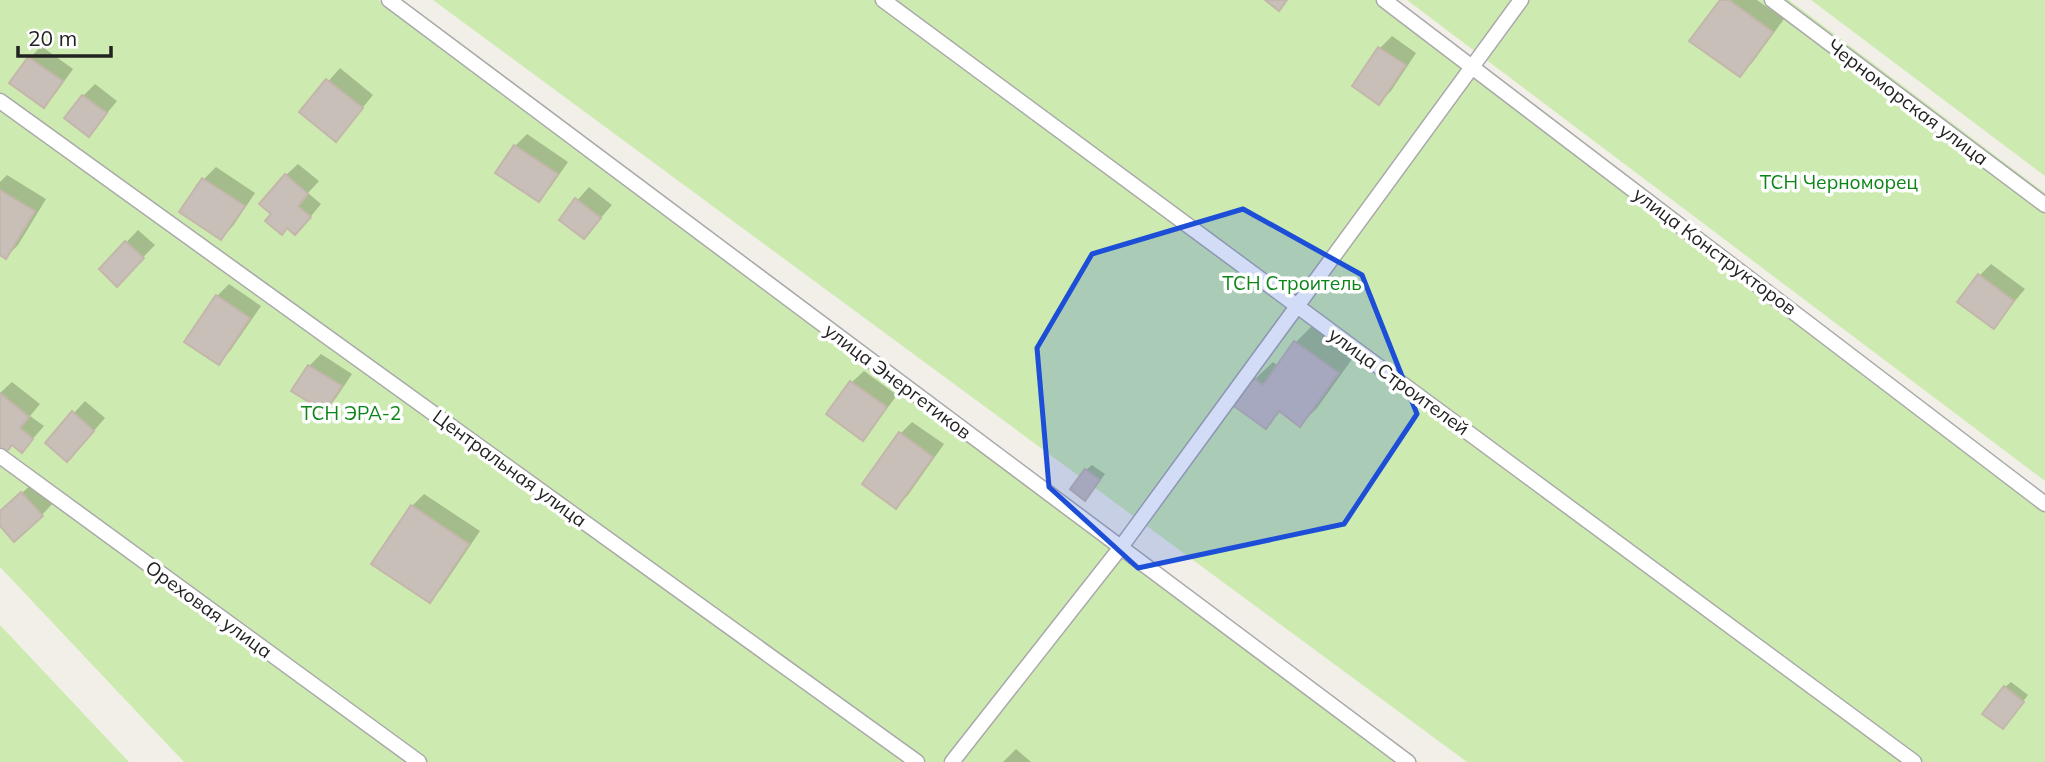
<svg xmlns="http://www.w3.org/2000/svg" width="2045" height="762" viewBox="0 0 2045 762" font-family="Mulish,sans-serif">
  <rect width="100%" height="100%" fill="#f2efe9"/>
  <path fill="#cdebb0" d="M0,0H378L1419,762H184L0,567Z
    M433,0H1386L2045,499V762H1467Z
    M1407,0H1789L2045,193V481Z
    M1811,0H2045V176Z
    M0,625L129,762H0Z"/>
  <path fill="#0003" d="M1722,0H1757L1784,19L1752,63L1740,74Z
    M1392,36L1416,53L1391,91L1379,103L1354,86L1380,48Z
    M41,46L73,69L56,93L44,105L12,83L30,58Z
    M340,68L373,95L336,140L301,112Z
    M95,84L117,101L89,135L83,96Z
    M527,134L568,162L550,188L538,200L515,146Z
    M298,164L319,181L308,193L321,204L307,221L273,214L286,175Z
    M216,167L255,193L233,226L221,238L181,211L204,179Z
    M7,175L46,199L18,245L6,257L0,253V182Z
    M589,187L612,205L584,237L561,219Z
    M138,230L155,245L117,284L101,269Z
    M1991,264L2025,289L1993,327L1980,275Z
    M229,284L261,306L230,351L218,363L217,296Z
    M1313,325L1355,355L1317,408L1300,425L1281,411L1265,427L1255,379L1273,362L1278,366L1296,342Z
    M321,354L352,374L336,398L325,410L293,391L309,366Z
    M864,371L897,395L874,426L862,438L852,382Z
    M12,382L40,404L30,416L44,426L22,451L0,393Z
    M85,401L105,418L79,448L74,413Z
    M912,422L944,444L908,495L896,507L900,434Z
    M1092,465L1105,474L1091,493L1086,470Z
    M34,482L53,503L42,515L0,523V513Z
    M424,494L480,531L441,589L430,601L412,506Z
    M2011,682L2028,695L2008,721L2005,687Z
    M1016,749L1031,762H1003Z"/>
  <path fill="#c7bfb8" stroke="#c4b6ab" stroke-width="2" d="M1265,0H1287L1279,11Z
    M1720,0H1729L1773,32L1740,77L1689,41Z
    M1378,47L1406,65L1379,105L1352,86Z
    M28,57L63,81L44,108L9,83Z
    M326,79L363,108L336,142L299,112Z
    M82,95L107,113L89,137L64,118Z
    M514,145L558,174L539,202L495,173Z
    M285,174L308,194L298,206L311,217L295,235L287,228L282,235L265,221L271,214L259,204Z
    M202,178L245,206L221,240L179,212Z
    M0,190L35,211L6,259L0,255Z
    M575,198L601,218L584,239L559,220Z
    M125,241L144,258L117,287L99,269Z
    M1978,274L2014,301L1994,329L1957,302Z
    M216,295L250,318L219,365L184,342Z
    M1294,341L1339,373L1300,427L1279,411L1266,429L1234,406L1254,378L1263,385Z
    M308,365L342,386L325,412L291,391Z
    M850,381L887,407L863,441L826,414Z
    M0,393L29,417L20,428L33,439L22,453L12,445L4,455L0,451Z
    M72,411L94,431L67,462L45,443Z
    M899,432L933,457L896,509L862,484Z
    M1085,469L1100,480L1085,501L1070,489Z
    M21,492L43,516L14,542L0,526V511Z
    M411,505L469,544L430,603L371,564Z
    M2004,686L2024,702L2003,729L1982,714Z"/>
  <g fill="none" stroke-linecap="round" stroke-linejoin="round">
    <defs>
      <path id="service" d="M389,0L1408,762
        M883,0L1914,762
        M1384,0L2045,504
        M1772,0L2045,205
        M0,101L917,762
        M0,456L419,762
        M952,762L1121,547L1521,0"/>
    </defs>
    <use href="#service" stroke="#a9a9a9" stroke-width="17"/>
    <use href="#service" stroke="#fff" stroke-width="14"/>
  </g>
  <path fill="#1d4ed8" fill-opacity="0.2" stroke="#1d4ed8" stroke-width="5" stroke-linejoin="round" d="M1243,209L1362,275L1417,414L1344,524L1138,568L1049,487L1037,348L1092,254Z"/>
  <g text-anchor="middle" stroke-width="7" stroke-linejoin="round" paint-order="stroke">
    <g font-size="19" fill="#222" stroke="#fff">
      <text transform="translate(1908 102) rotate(37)" y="7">Черноморская улица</text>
      <text transform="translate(1715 251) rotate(37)" y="7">улица Конструкторов</text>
      <text transform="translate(898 381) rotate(37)" y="7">улица Энергетиков</text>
      <text transform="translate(1399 381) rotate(36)" y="7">улица Строителей</text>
      <text transform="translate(510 468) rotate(36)" y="7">Центральная улица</text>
      <text transform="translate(209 609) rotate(36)" y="7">Ореховая улица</text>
    </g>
    <g font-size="19" fill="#0c8416" stroke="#fff">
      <text x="1839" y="189">ТСН Черноморец</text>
      <text x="1292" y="290">ТСН Строитель</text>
      <text x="351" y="420">ТСН ЭРА-2</text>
    </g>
  </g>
  <path d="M18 46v10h93v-10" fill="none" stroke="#222222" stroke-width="3.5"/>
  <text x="28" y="46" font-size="21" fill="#222222" stroke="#ffffff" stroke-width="5" paint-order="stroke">20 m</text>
</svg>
